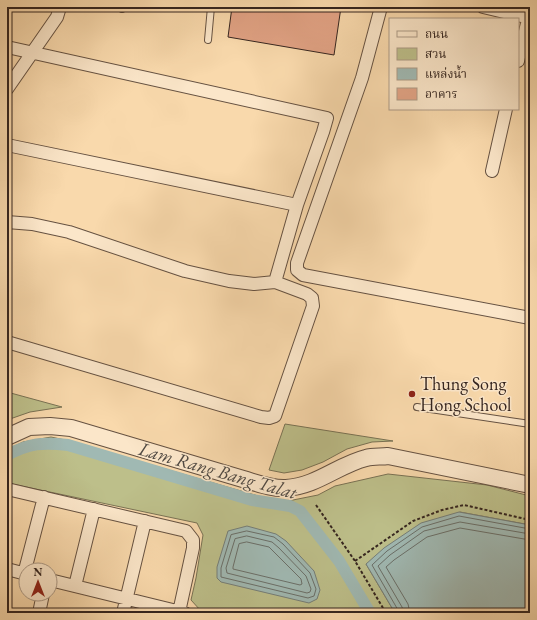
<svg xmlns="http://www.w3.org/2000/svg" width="537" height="620" viewBox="0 0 537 620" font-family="'EB Garamond','Noto Serif Thai',serif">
  <rect width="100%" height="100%" fill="#f9d9ac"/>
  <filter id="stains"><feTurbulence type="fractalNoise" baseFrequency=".005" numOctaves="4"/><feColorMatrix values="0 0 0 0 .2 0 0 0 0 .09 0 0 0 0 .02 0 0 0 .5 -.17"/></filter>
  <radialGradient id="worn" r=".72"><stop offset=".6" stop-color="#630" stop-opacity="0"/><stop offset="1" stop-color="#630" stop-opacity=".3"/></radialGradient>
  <path fill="#bdbf8a" stroke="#797254" d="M7,392L62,407L30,412L7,420Z
    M285,424L393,441L372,442L347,449L323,462L302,470L284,473L269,470Z
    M51,437L65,440L272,500L288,501L318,495L335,486L388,474L487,485L530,496V525L460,512L366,564L395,613H212L201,611L191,600L196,578L203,535L197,523L7,483V450L23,442Z"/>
  <path fill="#a0b9b3" stroke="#757e78" d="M459,512L530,525V613H395L366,564L384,548L421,523Z
    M247,526L276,534L286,541L314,571L320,590L317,599L309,603L221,582L217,578V567L228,531Z"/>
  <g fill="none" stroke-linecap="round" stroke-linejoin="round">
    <path stroke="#6a6f69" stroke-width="1" d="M247,531L274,537L283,544L310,573L316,589L314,596L308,598L221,577V568L231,535Z
      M247,536L272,542L279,548L306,576L311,589L310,592L307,593L227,573L226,568L235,539Z
      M247,542L269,547L301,579L302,584L300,585L233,569V567L239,544Z
      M398,613V610L372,565L387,551L422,527L459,516L530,529
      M404,613L402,607L378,566L390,555L424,531L460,522L530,534
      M410,613L408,604L386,567L394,560L427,537L460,528L530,540"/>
    <path stroke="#a0b9b3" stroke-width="12" d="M7,455C30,443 43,442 68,445L252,500L290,506L300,511L339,561L370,613"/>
  </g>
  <path fill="#e1a284" stroke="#35251f" d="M232,7H341L334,55L228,37Z"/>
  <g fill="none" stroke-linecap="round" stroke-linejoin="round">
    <defs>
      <path id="service" d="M122,9V7
        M208,40L211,7
        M417,407L530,424"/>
      <path id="minor" d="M381,7L362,78L297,263V270L303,275L530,318
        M483,7L530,18
        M7,47L327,118L323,132L297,205L275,282
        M518,61L530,11
        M7,89L57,17L60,7
        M7,145L297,205
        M492,171L506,109
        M7,222L32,224L69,232L185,271L229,281L254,284L275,282L307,294L312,298L313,306L275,416L269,418L261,417L7,342
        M7,489L186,531L193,540V548L179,612
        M7,569L26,574
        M24,574L44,497
        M50,580L185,613
        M75,586L94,509
        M39,613L43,594
        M123,613L145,521"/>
      <path id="tertiary" d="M7,437L29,427L50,426L71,428L243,479C257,483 272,489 286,488C317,486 338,465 366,458C373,456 381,457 388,456L530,485"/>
    </defs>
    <use href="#service" stroke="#665242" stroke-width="8"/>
    <use href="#minor" stroke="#665242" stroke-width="14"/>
    <use href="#tertiary" stroke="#665242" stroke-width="18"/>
    <path stroke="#35251f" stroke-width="2" stroke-dasharray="3 2" stroke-linecap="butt" d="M316,505L355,561L386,613
      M355,561L413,521L442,510L464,505L530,520"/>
    <use href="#service" stroke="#fbe6c9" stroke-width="6"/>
    <use href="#minor" stroke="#fbe6c9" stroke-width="12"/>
    <use href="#tertiary" stroke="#fbe6c9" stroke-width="16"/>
  </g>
  <circle fill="#8f2418" stroke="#fbe6c9" stroke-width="1.5" cx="412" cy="394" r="4"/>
  <g text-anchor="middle" stroke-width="3" stroke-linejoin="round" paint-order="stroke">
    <g font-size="18" fill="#35251f" stroke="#fbe6c9" text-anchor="start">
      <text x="420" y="390">Thung Song<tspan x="420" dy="21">Hong School</tspan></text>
    </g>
    <g font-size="19" font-style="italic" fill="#504a44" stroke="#fbe6c9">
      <text transform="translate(218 470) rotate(16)" y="7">Lam Rang Bang Talat</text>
    </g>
  </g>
  <rect width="537" height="620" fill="none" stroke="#f9d9ac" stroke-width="24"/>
  <rect x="8" y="8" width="521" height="604" fill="none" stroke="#35251f" stroke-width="2"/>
  <rect x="12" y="12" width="513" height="596" fill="none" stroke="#35251f"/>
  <rect x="389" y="18" width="130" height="92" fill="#fbe6c9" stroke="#ac9985"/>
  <rect x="397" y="31" width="20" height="6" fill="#fbe6c9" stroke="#ac9985"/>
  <text x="425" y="38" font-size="12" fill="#35251f">ถนน</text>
  <rect x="397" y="48" width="20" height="12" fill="#bdbf8a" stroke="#ac9985"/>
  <text x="425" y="58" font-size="12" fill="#35251f">สวน</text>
  <rect x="397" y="68" width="20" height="12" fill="#a0b9b3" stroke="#ac9985"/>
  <text x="425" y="78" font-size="12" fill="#35251f">แหล่งน้ำ</text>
  <rect x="397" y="88" width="20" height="12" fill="#e1a284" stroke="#ac9985"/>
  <text x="425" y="98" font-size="12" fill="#35251f">อาคาร</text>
  <g transform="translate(38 582)"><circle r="19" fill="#fbe6c9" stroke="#ac9985"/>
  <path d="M0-3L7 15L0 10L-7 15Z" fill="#8f2418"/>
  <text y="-6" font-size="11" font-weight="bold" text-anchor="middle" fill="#35251f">N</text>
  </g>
  <rect width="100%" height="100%" filter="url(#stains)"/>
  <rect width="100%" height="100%" fill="url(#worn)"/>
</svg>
